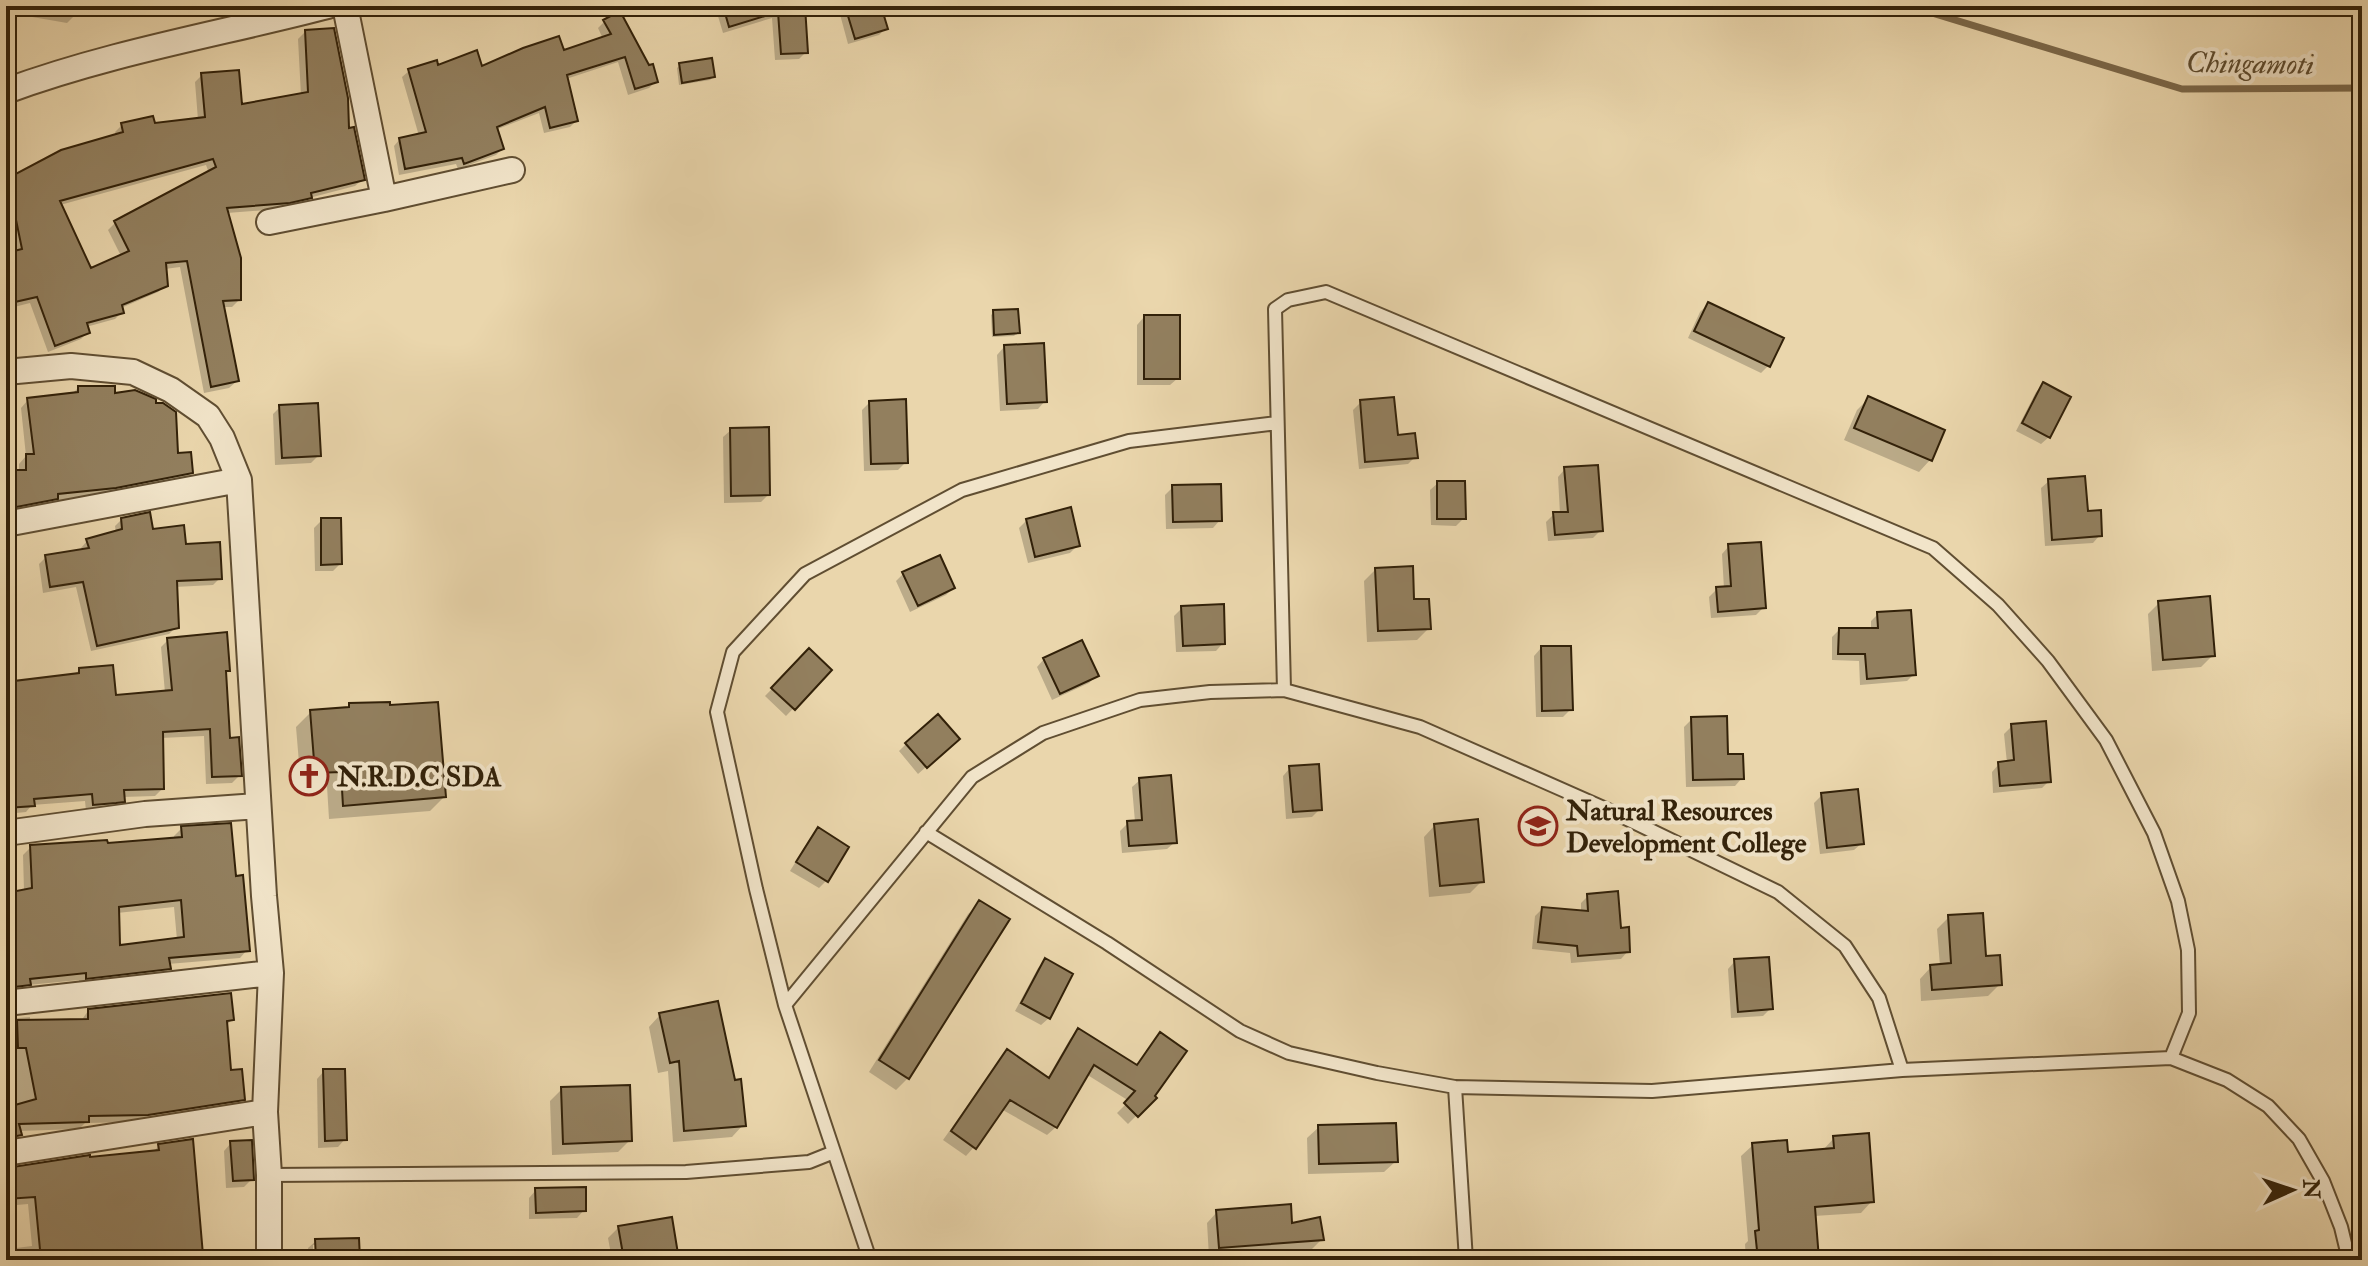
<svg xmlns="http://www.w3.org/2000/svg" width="2368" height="1266" viewBox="0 0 2368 1266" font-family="'IM FELL Double Pica',serif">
  <rect width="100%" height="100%" fill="#ead6ac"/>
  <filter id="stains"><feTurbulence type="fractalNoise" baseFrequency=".0025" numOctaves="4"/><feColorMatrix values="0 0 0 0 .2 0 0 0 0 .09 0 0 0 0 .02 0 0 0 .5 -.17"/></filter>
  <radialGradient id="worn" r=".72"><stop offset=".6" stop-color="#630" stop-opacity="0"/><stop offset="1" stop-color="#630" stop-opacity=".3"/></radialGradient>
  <path fill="#0003" fill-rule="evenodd" d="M6,6H76L74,16L67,23L9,13L6,43Z
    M715,6H879L885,29L879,35L848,44L838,7L803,14L806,52L799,59L775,60L772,18L723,33Z
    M604,22L656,81L649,88L628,95L618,62L566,79L576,121L570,127L544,133L539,113L495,130L502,149L496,155L458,169L456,164L399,175L394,146L400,139L419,136L402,77L409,71L437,68H481L562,52L603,39L598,28Z
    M306,31L347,130L363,179L355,186L309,198L302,205L281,209L227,213L239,300L232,307H222L237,381L229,388L204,393L180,267L165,269L166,285L158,292L121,308L122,312L115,319L86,327L88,332L81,339L48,352L30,303L6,309V150L15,177L116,136L115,132L122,125H153L198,120L195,82L202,75L240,106L301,96L298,39ZM206,165L209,173L115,223L108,230L121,256L90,270L60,205Z
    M680,65L713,77L710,80L679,85L677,68Z
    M1708,304L1768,366L1761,373L1688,338L1700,312Z
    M994,312L1018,332L1014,336L992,337L991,315Z
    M1144,317L1178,378L1170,385H1137V325Z
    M1004,347L1045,401L1038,409L1000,411L997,355Z
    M2044,384L2049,437L2041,444L2016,431L2036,392Z
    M78,388L114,395L191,473L184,480L107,495L54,501L49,506L6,514V472H19V464L26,456L21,408L28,400L71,395Z
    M1868,399L1930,460L1919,472L1844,440L1857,410Z
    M1361,402L1415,457L1408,464L1359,469L1353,410Z
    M869,403L906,462L898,470L864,471L862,410Z
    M280,407L319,455L311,463L275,465L273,414Z
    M731,430L768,495L761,502L724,503L723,437Z
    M1565,469L1601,530L1593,538L1548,541L1546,522L1554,514H1560L1558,477Z
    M2049,481L2086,514L2100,535L2093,543L2045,546L2041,488Z
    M1438,483L1464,518L1456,526L1431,525L1430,490Z
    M1173,487L1220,520L1213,528L1166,529L1165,495Z
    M122,519L185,546L220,578L213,585L175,587L176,627L169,634L91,651L76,587L43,593L39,564L46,557L82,551L81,548L87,541L116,533L115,526Z
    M322,520L340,564L333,571H315L314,528Z
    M1027,520L1078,545L1070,553L1028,563L1019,528Z
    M1729,546L1764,607L1756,615L1711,618L1709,597L1717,589H1724L1722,554Z
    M1375,570L1429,628L1417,640L1367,642L1364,581Z
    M903,574L953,588L946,595L910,612L896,581Z
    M2159,603L2213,655L2201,667L2152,671L2148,614Z
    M1182,608L1223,643L1216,651L1176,652L1174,616Z
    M1878,614L1914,674L1907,681L1860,685L1859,661L1832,660V637L1839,630H1871V621Z
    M168,640L228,670L224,674L228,740L240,775L232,783L206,784L204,736L161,738L162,789L155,796L123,797V801L116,808L86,811L85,801L32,805L26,812L6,814V684L74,676L79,670L114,697L165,693L161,647Z
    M1541,648L1571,709L1563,717H1536L1534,656Z
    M809,651L830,670L786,716L765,696Z
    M1044,659L1096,676L1089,683L1052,700L1037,667Z
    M350,705L444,797L430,811L329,819L327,786L301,787L296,727L311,712L345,710Z
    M1692,719L1726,756L1742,778L1735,786L1686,787L1684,727Z
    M2012,726L2049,781L2042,788L1993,793L1992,772L1999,764L2007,763L2004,734Z
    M906,744L950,746L918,774L899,751Z
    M1290,768L1320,809L1312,817L1286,819L1283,776Z
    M1140,780L1175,842L1167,849L1122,853L1120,831L1128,823L1135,822L1132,787Z
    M1822,795L1862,843L1854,850L1820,854L1814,803Z
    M1435,825L1482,881L1470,893L1429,897L1424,837Z
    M182,828L234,878L247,950L240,958L168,964L169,969L161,976L79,986V980L28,985L21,992L6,995V895L24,891L23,855L31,847L106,845L174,839V836ZM174,907L177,940L118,948L117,913Z
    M819,830L847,847L826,881L819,888L790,871L811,837Z
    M1588,896L1620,930L1628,951L1621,959L1571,963L1570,953L1532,949L1535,916L1542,909L1581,912V903Z
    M980,903L908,1078L896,1090L869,1072L968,914Z
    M1949,917L1985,958L2000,984L1988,996L1921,1001L1920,979L1931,967L1940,966L1937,929Z
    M1045,961L1049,1018L1041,1025L1015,1011L1038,968Z
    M1735,961L1770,1009L1763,1016L1731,1018L1728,969Z
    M88,1011L232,1020L225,1026L229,1072L243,1099L235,1107L139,1122L85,1123L79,1129L19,1131L20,1135L12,1143L6,1144V1019L30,1017V1022L81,1021Z
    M660,1015L743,1125L732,1137L673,1142L668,1071L658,1073L649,1027Z
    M1079,1030L1136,1066L1161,1035L1154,1098L1128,1124L1117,1113L1129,1101L1086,1074L1056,1127L1047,1135L1001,1109L974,1147L966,1156L943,1140L999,1061L1007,1052L1047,1079L1070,1039Z
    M324,1071L345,1139L338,1147L318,1148L317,1079Z
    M562,1089L630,1140L618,1152L552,1155L550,1101Z
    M1319,1127L1396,1161L1384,1172L1308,1174L1307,1138Z
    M1834,1138L1872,1201L1861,1213L1814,1216L1817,1260H1746L1745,1244L1748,1241L1741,1156L1753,1145L1786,1154L1823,1150Z
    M192,1141L202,1260H8V1256L16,1248L32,1246L28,1204L6,1206V1174L152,1153L159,1146Z
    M231,1143L252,1179L244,1187L226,1188L224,1151Z
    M536,1190L584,1210L577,1218L529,1219V1198Z
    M1217,1212L1290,1226L1322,1239L1312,1249L1209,1257L1207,1223Z
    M619,1227L677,1260H612L608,1238Z
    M316,1241L358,1260H317V1245H313V1260H309L308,1248Z
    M1712,1254V1260H1618L1619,1259Z"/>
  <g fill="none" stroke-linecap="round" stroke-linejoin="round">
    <path stroke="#7b684a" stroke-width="7" d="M1909,6L2182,89L2362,88"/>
  </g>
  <path fill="#927f5e" stroke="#322109" stroke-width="2" fill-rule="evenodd" d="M723,6H805L808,53L781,54L778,12L729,27Z
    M845,6H881L888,29L855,39Z
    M620,11L649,65L653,64L658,82L635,89L625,57L567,75L578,121L550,128L545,107L497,127L504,149L464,164L462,158L405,169L399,138L426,132L408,69L437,60L438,65L477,50L482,66L523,48L559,36L564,50L611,34L603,20Z
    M334,28L348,98L349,128L354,127L365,180L311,193L312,198L290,203L227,208L241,258V300L223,301L239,381L211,387L187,261L166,263L168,286L122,305L124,313L87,323L90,333L55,346L37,297L6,304V253L22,249L14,210L6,213V179L61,150L123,132L121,123L153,116L155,123L205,117L201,73L239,70L242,104L308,92L305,30ZM213,159L216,167L114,221L129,251L91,268L60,201Z
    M712,58L715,77L682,83L679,63Z
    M1708,302L1784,338L1770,367L1694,331Z
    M1018,309L1020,333L994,335L993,310Z
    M1144,315H1180V379H1144Z
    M1044,343L1047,402L1007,404L1004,345Z
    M2043,382L2071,397L2050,438L2022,423Z
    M78,386H115V393L135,390L156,399V403H163L176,412L178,453L191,452L193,473L116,488L58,494V499L6,509V470H26V454H34L27,398L78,392Z
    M1868,396L1945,430L1932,461L1854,428Z
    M1394,397L1398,435L1415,433L1418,458L1365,462L1360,400Z
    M906,399L908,463L871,464L869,401Z
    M318,403L321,456L282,458L279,405Z
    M769,427L770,495L731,496L730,428Z
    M1598,465L1603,531L1555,535L1553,512H1568L1564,467Z
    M2085,476L2088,511L2101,510L2102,536L2052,540L2048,479Z
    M1437,481H1465L1466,519H1437Z
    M1221,484L1222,521L1173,522L1172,485Z
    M1071,507L1080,546L1035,557L1026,519Z
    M150,512L153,529L184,525L186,544L220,542L222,579L177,581L179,628L97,646L83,582L50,587L45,555L89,548L86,539L122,529L121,518Z
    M321,518H341L342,564L321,565Z
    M1761,542L1766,608L1718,612L1716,587L1731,586L1728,544Z
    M940,555L955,588L918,606L902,572Z
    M1413,566L1414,599H1429L1431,629L1378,631L1375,568Z
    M2210,596L2215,656L2163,660L2158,601Z
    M1224,604L1225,644L1183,646L1181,606Z
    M1911,610L1916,675L1867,679L1865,654H1838L1839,628H1878L1877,612Z
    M227,632L230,671H226L230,738L239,737L242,776L212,777L210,729L163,732L164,789L124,790L125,802L116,803L93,805L92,794L34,799L35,806L6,808V682L79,673V668L113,665L116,695L172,690L167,638Z
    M1082,640L1099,676L1060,694L1043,658Z
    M1541,646H1571L1573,710L1542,711Z
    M809,648L832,670L795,710L771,688Z
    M390,702V705L438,702L446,797L343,806L341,772L315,773L310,710L349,707V703Z
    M938,714L960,739L927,768L905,743Z
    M1727,716L1728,754H1743L1744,779L1693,780L1691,717Z
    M2046,721L2051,782L2000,786L1998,762L2014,760L2011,724Z
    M1319,764L1322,810L1293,812L1289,766Z
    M1171,775L1177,843L1129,846L1127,821L1142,820L1139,778Z
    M1858,789L1864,844L1827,848L1821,793Z
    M1478,819L1484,882L1440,886L1434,824Z
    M231,823L236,876L243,875L250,951L169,958L171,969L86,979V973L30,979L31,985L6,988V893L32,888L30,845L107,840L108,843L182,837L181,826ZM181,900L184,937L120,945L119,907Z
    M818,827L849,847L828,882L796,862Z
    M1618,891L1621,928L1629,927L1630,952L1578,956L1577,946L1538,942L1542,907L1588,911L1587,894Z
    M979,900L1010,919L909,1079L879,1060Z
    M1983,913L1986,956L2000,955L2002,985L1932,990L1930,965L1951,963L1948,915Z
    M1769,957L1773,1009L1738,1012L1734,959Z
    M1045,958L1073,974L1050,1019L1021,1003Z
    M231,993L234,1020L227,1021L231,1070L242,1069L245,1100L148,1115L89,1116V1122L19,1124L22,1135L6,1138V1101L14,1100L15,1105L36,1099L26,1048H18L17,1020L88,1019V1009Z
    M718,1001L735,1080L741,1079L746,1126L684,1131L679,1061L670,1063L659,1013Z
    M1078,1028L1137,1065L1160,1032L1187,1051L1155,1096L1157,1098L1138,1117L1124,1103L1135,1091L1094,1065L1057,1128L1010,1100L976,1149L951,1131L1007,1049L1049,1078Z
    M323,1069H345L347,1140L325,1141Z
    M630,1085L632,1141L563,1144L561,1087Z
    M1396,1123L1398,1162L1319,1164L1318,1125Z
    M1869,1133L1874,1202L1815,1207L1819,1260H1758L1755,1231L1759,1230L1752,1143L1787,1140L1788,1152L1834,1148L1833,1136Z
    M193,1139L203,1255L190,1256V1260H41L35,1197L6,1199V1168L90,1155V1157L159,1150L158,1144Z
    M252,1140L254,1180L233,1181L230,1141Z
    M586,1187V1211L536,1213L535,1188Z
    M1291,1204L1292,1223L1320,1217L1324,1240L1219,1248L1216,1210Z
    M672,1217L679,1260H624L618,1226Z
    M359,1238L360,1260H316L315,1239Z"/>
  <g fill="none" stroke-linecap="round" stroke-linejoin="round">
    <defs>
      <path id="lane" d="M1284,690L1275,309L1288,300L1326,292L1933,548L1998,605L2048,661L2106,740L2154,833L2178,901L2188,950L2189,1013L2171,1058
        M926,832L1107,943L1240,1031L1289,1053L1377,1073L1455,1087L1652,1091L1902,1070L2171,1058L2227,1080L2268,1106L2299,1139L2323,1181L2341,1227L2349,1260
        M785,1005L972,777L1043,733L1140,700L1210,692L1284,690L1420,727L1615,813L1778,892L1845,946L1879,998L1902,1070
        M1455,1087L1466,1260
        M269,1175L686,1172L809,1162L834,1152
        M870,1260L785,1005L756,889L717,712L733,652L805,574L962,490L1129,441L1277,423"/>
      <path id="street" d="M345,6L384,199L512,170
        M6,91C112,52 220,34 328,6
        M269,222L384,199
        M6,372L71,366L133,372L171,390L208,416L222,438L239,480L264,896L271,973L265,1112L269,1175V1260
        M6,524L239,480
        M6,833L145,814L258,806
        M6,1003L271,973
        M6,1153L265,1112"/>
    </defs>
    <use href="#lane" stroke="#604e32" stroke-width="16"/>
    <use href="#street" stroke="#604e32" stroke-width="28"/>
    <use href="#lane" stroke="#f1e4c9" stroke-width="12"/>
    <use href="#street" stroke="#f1e4c9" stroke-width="24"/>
  </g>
  <defs>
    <symbol id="church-ring" viewBox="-11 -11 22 22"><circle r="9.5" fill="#f1e4c9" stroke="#8f2418" stroke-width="1.5"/><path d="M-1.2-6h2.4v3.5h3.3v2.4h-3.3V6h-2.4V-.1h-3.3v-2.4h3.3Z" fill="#8f2418"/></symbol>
    <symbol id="university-ring" viewBox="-11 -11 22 22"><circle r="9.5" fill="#f1e4c9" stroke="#8f2418" stroke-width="1.5"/><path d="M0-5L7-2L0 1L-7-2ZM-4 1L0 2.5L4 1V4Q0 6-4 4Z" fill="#8f2418"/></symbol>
  </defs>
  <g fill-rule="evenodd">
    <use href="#church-ring" x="287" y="754" width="44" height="44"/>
    <use href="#university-ring" x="1516" y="804" width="44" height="44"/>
  </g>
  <g text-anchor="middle" stroke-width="8" stroke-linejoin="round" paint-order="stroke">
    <g font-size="28" font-weight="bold" fill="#322109" stroke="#f1e4c9" text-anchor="start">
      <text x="337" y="786">N.R.D.C SDA</text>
      <text x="1566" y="820">Natural Resources<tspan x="1566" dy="32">Development College</tspan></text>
    </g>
    <g font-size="30" font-style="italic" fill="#5c4b2f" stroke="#f1e4c9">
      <text transform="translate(2250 63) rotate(1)" y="10">Chingamoti</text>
    </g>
  </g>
  <rect width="2368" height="1266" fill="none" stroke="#ead6ac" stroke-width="32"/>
  <rect x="8" y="8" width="2352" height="1250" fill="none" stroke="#322109" stroke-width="4"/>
  <rect x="16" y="16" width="2336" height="1234" fill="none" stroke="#322109" stroke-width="2"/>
  <g transform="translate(2292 1190) rotate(87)" stroke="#f1e4c9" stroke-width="6" paint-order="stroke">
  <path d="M0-6L14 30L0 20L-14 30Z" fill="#322109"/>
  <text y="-12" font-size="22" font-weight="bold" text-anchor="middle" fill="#322109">N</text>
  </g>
  <rect width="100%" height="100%" filter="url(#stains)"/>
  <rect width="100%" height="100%" fill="url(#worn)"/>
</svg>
